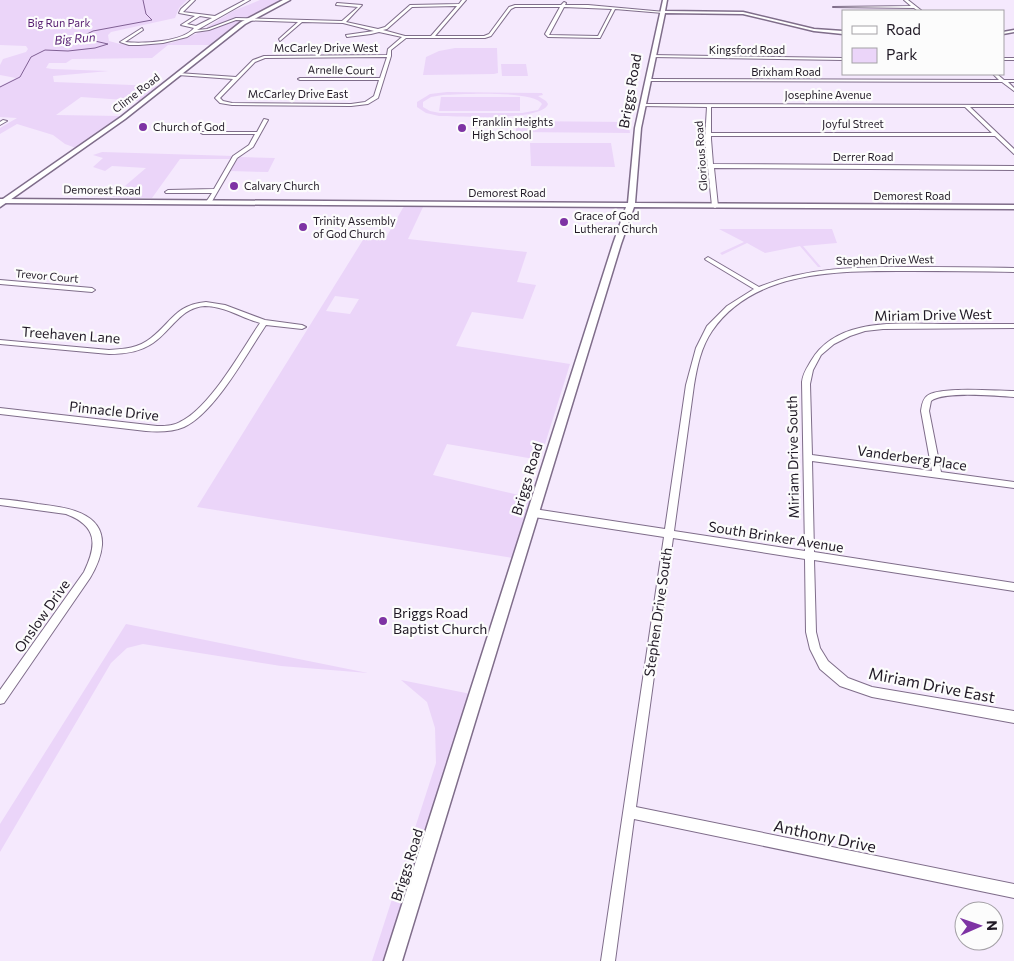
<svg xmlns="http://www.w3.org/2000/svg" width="1014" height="961" viewBox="0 0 1014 961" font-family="Commissioner,sans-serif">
  <rect width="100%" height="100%" fill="#f5e9fd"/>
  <path fill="#ebd5f9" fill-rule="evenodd" d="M0,0H187L179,8L175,18L111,32L108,35L109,41L120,44L171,43L196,34L233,11L260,0H282L252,15L210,45H168L152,58L72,59L66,63H49L46,68L52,69L109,71L53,76L54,82L158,86L139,101L81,97L56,115L120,116L76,148L65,144L53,135L17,124L0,134V128L17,118L0,117V86L16,78L0,75V65L3,59L26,52L28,49L26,46L0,45Z
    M455,48H497L498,73L494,74L423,75L426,57L439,51Z
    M501,64H526L528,76H502Z
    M447,92L542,93L543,95L538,96L546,101L548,104C542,122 458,116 439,116L426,113L417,107V102L430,94ZM443,95C461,94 534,90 542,104L538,110L522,113H440L430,111L423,107V102L431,97Z
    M441,97H520V111H439Z
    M516,121L628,122L630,133L516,132Z
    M530,143H611L615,167L531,166Z
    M102,152L234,156L232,159H180L152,198L112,197L146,168L112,166L105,171L93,167L103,158L93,155Z
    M239,157L275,158L268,172L230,171Z
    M404,206L423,207L408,239L527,252L517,282L536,285L523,319L472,312L456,346L570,364L540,460L447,444L433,475L532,498L513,558L197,507L366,235L387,236ZM335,296L359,299L350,314L326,311Z
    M719,229H832L837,243L803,246L821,267H818L800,246L765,253L747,243L722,255L720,253L744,242Z
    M126,624L368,673L281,666L143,644L127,648L111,663L0,852V824Z
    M401,680L471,694L388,961H372L436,763L435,728L427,702Z"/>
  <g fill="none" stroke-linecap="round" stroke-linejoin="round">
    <path stroke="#806094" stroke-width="1" d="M0,87L20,77L31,57L45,50L68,51L95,48L108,44L86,39L85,35L93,31L152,20L146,14L143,0"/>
    <defs>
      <path id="minor" d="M191,0H195L183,12L215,16L245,0H250L197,30L207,29L236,18L342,21L358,7L336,5L337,3L362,5L346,22L378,29L385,27L410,5L459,4L462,0H466L435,36H484L489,34L509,7L515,5H561L564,2L566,3L565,5H588L665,12L663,13L615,9L600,38L548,37L545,34L560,7H515L511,9L491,36L485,38H406L391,50V56L378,98L368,104L351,106L232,105L220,103L215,98L233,79L178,75L176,74L178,73L236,77L253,60L264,56L387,55L388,49L402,37L379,32L371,34L347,37L346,35L374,31L343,23L302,22L280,41L279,39L298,22L236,20L209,30L195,32L187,37L163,43L139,45H129L120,42L142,28L143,30L125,42C142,44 183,42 194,28L181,25L195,16L179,13L181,9ZM457,6L431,36H405L383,30L387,29L412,7ZM564,7L612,9L598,36L549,35ZM200,16L212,18L196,26L187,24ZM387,57L380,78H300L298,79L300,80H379L374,96L365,102L351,104L232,103L223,101L220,98L255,62L265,58Z
        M904,0H908L922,11H918L914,8L833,7L911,6Z
        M651,55L843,58V60L652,57Z
        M1003,58H1014V60H1003Z
        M993,74H997L1004,80H1014V82H1008L1014,88V91L1002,82L648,81L646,80L648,79L999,80Z
        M643,104L1014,105V107H970L1014,149V154L995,136H711V139L713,164L1014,166V170L714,168L718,206L715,208L712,206L705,139L707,107L641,106V104ZM711,107H965L992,133H711Z
        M264,119L268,120L253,147L237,158L211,203L206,202L212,193H166L165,192L168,190L214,189L233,156L249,145L255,134H203L201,133V132H257Z
        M3,120L7,121L0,125V122Z
        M708,257L759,287C807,267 859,267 910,267C945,267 979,267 1014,268V272C980,271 945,271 911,271C844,271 755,268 712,331C701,347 697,367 694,385L674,531L805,551L802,382C803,373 807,368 811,361C837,317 898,324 941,324C965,324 990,324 1014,324V328L883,329L865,331L850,336L834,344L821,355L813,370L810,384L812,455L932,471L921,411C922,406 922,400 927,396C939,386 997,391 1014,391V397C996,396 943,391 931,401L929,411L941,472L1014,482V488L812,461L814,552L1014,583V591L814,560L816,632L820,648L828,661L848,678L872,687L1014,711V723L872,697L840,686L820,669L810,649L806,632L805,559L673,538L636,807L1014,884V898L634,819L615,961H601L664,537L534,517L531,516L529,513L531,510L534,509L665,529L686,385L696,348L707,326L727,306L754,289L706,260L705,259Z
        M0,280L92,288L95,290L92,292L0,284Z
        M206,302L225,305L265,320L302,325L306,327L302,329L266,325C247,353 215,413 184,427C172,432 159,432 146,431L0,414V408L157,426C165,426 173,426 180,422C210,408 241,351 260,323C242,318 224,306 205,306C181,307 171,331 153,343C140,352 124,354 109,354L0,344V340L109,350C124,349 139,348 151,338C172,322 175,305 206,302Z
        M0,499C13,500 26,502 38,504C63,507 104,511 102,545C101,557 96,568 90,578L4,703L0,704V690L84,572C97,545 98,526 66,514L0,505Z"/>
      <path id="tertiary" d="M663,0H667L665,11L743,12L814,29L843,31V34L814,31L743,14L665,13L641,128L635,203L1014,205V209L634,207L621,244L402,961H384L613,244L626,207L0,203V199L628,203L635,128Z
        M1014,30V32L1003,34V32Z"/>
      <path id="secondary" d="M283,0H290L245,24L125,119L0,207V201L121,117L241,22Z"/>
    </defs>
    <use href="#minor" stroke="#7f6d8a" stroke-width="2"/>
    <use href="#tertiary" stroke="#7f6d8a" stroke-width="3"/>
    <use href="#secondary" stroke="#7f6d8a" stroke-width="3"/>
    <use href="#minor" fill="#fff" fill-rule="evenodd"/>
    <use href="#tertiary" fill="#fff" fill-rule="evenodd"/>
    <use href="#secondary" fill="#fff" fill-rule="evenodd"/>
  </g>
  <g fill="#7e33a4" stroke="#fcfcfc" stroke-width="2">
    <circle cx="143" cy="127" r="5"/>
    <circle cx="462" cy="128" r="5"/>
    <circle cx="234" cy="186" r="5"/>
    <circle cx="564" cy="222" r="5"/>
    <circle cx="303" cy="227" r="5"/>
    <circle cx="383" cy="621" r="5"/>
  </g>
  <g text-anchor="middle" stroke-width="4.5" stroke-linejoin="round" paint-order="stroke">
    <g font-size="11" fill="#561d71" stroke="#fcfcfc">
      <text x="59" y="27">Big Run Park</text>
    </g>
    <g font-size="11" fill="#201925" stroke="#fcfcfc">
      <text x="326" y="52">McCarley Drive West</text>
      <text x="747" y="54">Kingsford Road</text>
      <text transform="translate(341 70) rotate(1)" y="4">Arnelle Court</text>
      <text x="786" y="76">Brixham Road</text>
      <text transform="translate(136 93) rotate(-38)" y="4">Clime Road</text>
      <text x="298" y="98">McCarley Drive East</text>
      <text x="828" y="99">Josephine Avenue</text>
      <text x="853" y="128">Joyful Street</text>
      <text transform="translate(701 156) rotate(-94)" y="4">Glorious Road</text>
      <text x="863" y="161">Derrer Road</text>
      <text transform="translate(102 190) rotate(1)" y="4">Demorest Road</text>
      <text x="507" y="197">Demorest Road</text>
      <text x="912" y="200">Demorest Road</text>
      <text transform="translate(885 260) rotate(-1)" y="4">Stephen Drive West</text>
      <text transform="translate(47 276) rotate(5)" y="4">Trevor Court</text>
    </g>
    <g font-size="11" fill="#201925" stroke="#fcfcfc" text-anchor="start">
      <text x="472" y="126">Franklin Heights<tspan x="472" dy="13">High School</tspan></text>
      <text x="153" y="131">Church of God</text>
      <text x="244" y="190">Calvary Church</text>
      <text x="574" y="220">Grace of God<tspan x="574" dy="13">Lutheran Church</tspan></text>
      <text x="313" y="225">Trinity Assembly<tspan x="313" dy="13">of God Church</tspan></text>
    </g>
    <g font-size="12" font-style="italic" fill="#561d72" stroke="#fcfcfc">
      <text transform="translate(75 39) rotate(-5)" y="4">Big Run</text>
    </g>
    <g font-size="14" fill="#201925" stroke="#fcfcfc">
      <text transform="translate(630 91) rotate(-80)" y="5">Briggs Road</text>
      <text transform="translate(933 315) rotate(-1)" y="5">Miriam Drive West</text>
      <text transform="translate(71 335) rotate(4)" y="5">Treehaven Lane</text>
      <text transform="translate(114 411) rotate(6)" y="5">Pinnacle Drive</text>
      <text transform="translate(793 457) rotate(-91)" y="5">Miriam Drive South</text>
      <text transform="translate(912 458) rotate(8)" y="5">Vanderberg Place</text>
      <text transform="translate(527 479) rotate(-73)" y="5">Briggs Road</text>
      <text transform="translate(776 537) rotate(9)" y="5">South Brinker Avenue</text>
      <text transform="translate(658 612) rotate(-82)" y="5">Stephen Drive South</text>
      <text transform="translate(42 616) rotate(-55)" y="5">Onslow Drive</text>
      <text transform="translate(407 865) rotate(-72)" y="5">Briggs Road</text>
    </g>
    <g font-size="14" fill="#201925" stroke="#fcfcfc" text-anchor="start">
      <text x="393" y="618">Briggs Road<tspan x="393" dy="16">Baptist Church</tspan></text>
    </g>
    <g font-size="16" fill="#201925" stroke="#fcfcfc">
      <text transform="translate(932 685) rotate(11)" y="6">Miriam Drive East</text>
      <text transform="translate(825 836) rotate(12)" y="6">Anthony Drive</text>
    </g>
  </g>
  <rect x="842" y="10" width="162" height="65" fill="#fcfcfc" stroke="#a4a1a6"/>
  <rect x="852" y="26" width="25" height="8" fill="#ffffff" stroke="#a4a1a6"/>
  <text x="886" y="35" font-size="15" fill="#201925">Road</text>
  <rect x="852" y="48" width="25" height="15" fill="#ebd5f9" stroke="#a4a1a6"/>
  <text x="886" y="60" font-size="15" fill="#201925">Park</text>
  <g transform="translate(979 926) rotate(88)"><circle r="24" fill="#fcfcfc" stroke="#a4a1a6"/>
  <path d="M0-4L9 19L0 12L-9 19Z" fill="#7e33a4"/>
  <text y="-8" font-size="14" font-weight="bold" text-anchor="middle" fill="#201925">N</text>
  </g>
</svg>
